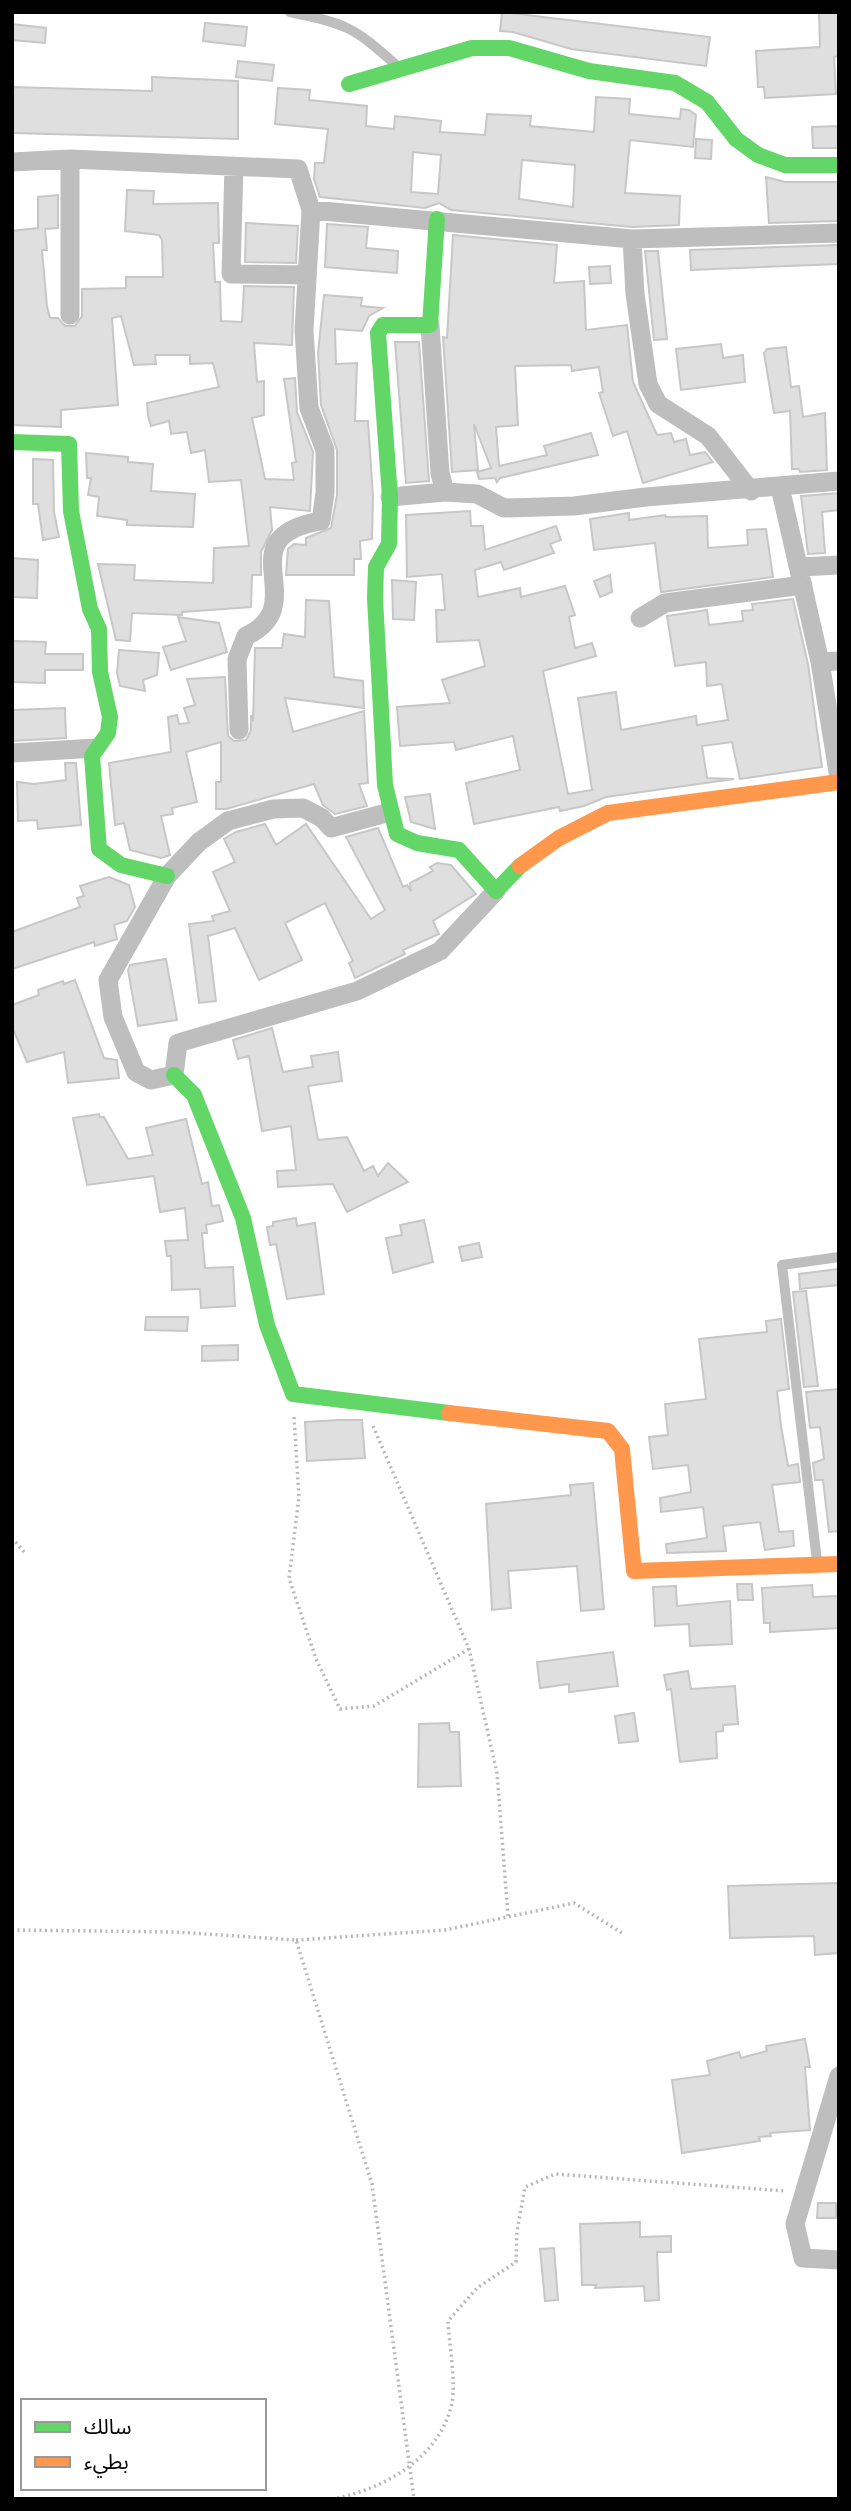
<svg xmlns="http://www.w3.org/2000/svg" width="851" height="2511" viewBox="0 0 851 2511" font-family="'Fira Sans Condensed','Noto Sans Arabic',sans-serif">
  <rect width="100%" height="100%" fill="#fff"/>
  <path fill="#dfdfdf" stroke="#c7c7c7" stroke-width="2" fill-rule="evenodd" d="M502,12L710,37L706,66L571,49L513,32L500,31Z
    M819,12H839V56L834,57L836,94L765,98L764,87H758L756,51L820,47Z
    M205,23L247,27L245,46L203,41Z
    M12,24L46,28L45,43L12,40Z
    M238,61L274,65L272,81L236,77Z
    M152,77L238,81V139L12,133V87L152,91Z
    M278,88L310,90L309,100L367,106L366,126L394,129L395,116L441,121L440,132L485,135L487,114L531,116L530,126L594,132L596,97L630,99L629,114L680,119L681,109L689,110L696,115L693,147L630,140L625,193L680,196L679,225L632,227L451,210L439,203L425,208L320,197L314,179L315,163H324L328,129L275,124ZM413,152L441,155L438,194L411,192ZM522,160L575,165L573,207L519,199Z
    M839,126V148H813L812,127Z
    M696,139L712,140L711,159L695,158Z
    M766,177L785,182H839V221L769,223Z
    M127,190L154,191L153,204L218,203L219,243H213L215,282H220L221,321L242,322L244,286L294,287L292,345L254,343L257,382L264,381V415L252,418L265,479L294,480L292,463L296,462L284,379L295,378L297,412L313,452L310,511L270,507L272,530L261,552V575H252L251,607L182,612V615L132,613L130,641L116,640L98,564L135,565L134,580L213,583L214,548L249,546L241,480L209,482L205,450L191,453L187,432L171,434L169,421L151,426L148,416L147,403L219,387L213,363L190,364V355H155L156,364L134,365L121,316L112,318L118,405L61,410V427L12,425V231L38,228V197L58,195V228L45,229L47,250H42L47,306L50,318H58L65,326H75L82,316V289L126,288V277H163L162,240L159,235L125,231Z
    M246,223L298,226L296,263L245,262Z
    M327,224L368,227L366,248L398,251L397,273L325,267Z
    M453,235L557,245L554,283L584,281L586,330L627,325L633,382L657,435L671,433L674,442L686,439L690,455L705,452L713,462L643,483L627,431L613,436L599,393L603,392L599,367L572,371L571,365L515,366L518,425L496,427L499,466L547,455L544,446L591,433L598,455L500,478L497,482L495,478L479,479L477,472L491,468L474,424L478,470L452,472L443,337L447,338Z
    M839,245V264L691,270L690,250Z
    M645,251H658L667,339L654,340Z
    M610,266L611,283L590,284L589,267Z
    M324,295L362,298L361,306L383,308L369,316L362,331L335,329L336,364L357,363L355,421H368L373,497L372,539L360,541L361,559H354V575H286L288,549L294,544L306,545V538L331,528L337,495V450L321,405L318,353Z
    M395,342H419L429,481L406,483Z
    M721,344L723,358L743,355L745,382L681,390L676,349Z
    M786,347L791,387L799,386L803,417L825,413L827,470L800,472L799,469H792L790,411L774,413L764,353L767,349Z
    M86,453L128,457V462L153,464L151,491L195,494L193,527L127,525V520L97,516L99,497L88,495L91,478H87Z
    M33,459L53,460L54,512L59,537L43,540L38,504H33Z
    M839,493V510L822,512L825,553L808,554L801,496Z
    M470,511L471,526H483L485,550L556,526L561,540L550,544L554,553L504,570L501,562L475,570L478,597L520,588L521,597L565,586L575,615L569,617L575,648L592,643L596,656L543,671L568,794L592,790L578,698L616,692L621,730L696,716L697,725L728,720L722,684L707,686L706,662L675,666L667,616L707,610L709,625L743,621L742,611L753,610L752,604L793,599L808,664L822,767L740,779L732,742L702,746L707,778L734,779L606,797L584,806L560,811L559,807L474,824L466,783L520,770L513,736L456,750L454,742L400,746L397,707L450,703L442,680L485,666L479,640L437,642L436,610H445L442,574L407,577L406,515Z
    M629,513V520L665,515L666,517L707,516L708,548L748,545L747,530L766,529L773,577L661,592L655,543L594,550L590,519Z
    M12,558L38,560L37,598L12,597Z
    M610,575L612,592L600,597L594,581Z
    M392,580L416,582L414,620L393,619Z
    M306,600L329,601L334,677L363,681L364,708L285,698L293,732L364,711L368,783L359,784L367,806L335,814L323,805L314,784L226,809H216V782H221V742L186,752L197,802L172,808L173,814L161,816L170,855L161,858L130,850L124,823L115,825L109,763L171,752L168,717L177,715L179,724L189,723L184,708L195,705L187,679L225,677L228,736L234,741L246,740L251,730V715L253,721L255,648H282L284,634L305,637Z
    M178,617L219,623L227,652L171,670L163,647L186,641Z
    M12,641L46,642L45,654H83V670H45V683L12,682Z
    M119,650L159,653L157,675L143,680L145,691L120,686L117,673Z
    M65,708L66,738L12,741V710Z
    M65,763H76L81,825L38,829L37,820L18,821L17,782L34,784L66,780Z
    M430,794L435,829L411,822L405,797Z
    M265,824L276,845L306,824L371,919L385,910L346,837L378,828L403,887L407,885L411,891L410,883L433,871L430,867L437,863L451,865L476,894L433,921L439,934L403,950L405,954L355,978L349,963L353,961L325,903L285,923L302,960L259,980L235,928L208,936L216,1001L199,1003L189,924L214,921L212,916L230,911L213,872L235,862L224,839L236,832Z
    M109,877L129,885L135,907L127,921L114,925L117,939L95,946L94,942L12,969V932L80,907L77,898L84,896L80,886Z
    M166,959L177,1020L138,1026L128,970L130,965Z
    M75,980L104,1058L117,1060L119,1078L68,1083L64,1052L27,1062L12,1027V1005L39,995L38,990L63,981L64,984Z
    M272,1028L283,1072L313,1067L311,1056L338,1052L342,1081L308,1086L318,1140L347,1137L364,1171L373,1166L378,1176L388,1163L408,1182L347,1212L333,1184L278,1187L277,1171L296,1170L291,1126L262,1131L249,1056L238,1059L233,1040Z
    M99,1114L100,1117H104L128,1159L153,1155L146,1128L186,1119L202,1184L208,1182L212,1206L219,1205L223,1221L206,1225L207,1233H202L205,1268L233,1267L235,1306L201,1308L200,1289L172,1290L171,1256H167L165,1241L188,1240L185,1208L160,1212L154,1176L87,1185L73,1118Z
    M296,1218L297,1226L315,1223L324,1294L287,1299L276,1244L270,1245L267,1227L273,1226V1222Z
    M424,1220L433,1262L393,1273L386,1238L402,1235L400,1225Z
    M479,1243L482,1257L462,1261L459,1247Z
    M839,1269V1285L800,1289L799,1274Z
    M806,1291L818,1386L804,1387L793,1292Z
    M146,1317H188L187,1331L145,1330Z
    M781,1319L789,1389L777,1391L781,1426L788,1466L798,1464L800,1482L772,1485L779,1532L793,1531L794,1546L765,1550L760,1522L723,1526L726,1551L667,1553L666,1544L707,1538L703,1507L661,1512L660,1498L691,1492L688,1465L653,1469L649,1437L668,1435L665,1404L706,1399L699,1339L767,1332L766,1321Z
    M238,1345V1360L202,1361V1346Z
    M839,1389V1531L829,1532L823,1480H815L813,1463L824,1459L820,1427L810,1428L806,1392Z
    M339,1420H362L365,1458L307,1461L305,1422Z
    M593,1483L604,1609L581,1611L577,1566L508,1571L511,1608L492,1610L486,1504L571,1495L570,1485Z
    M737,1584H752L753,1600H738Z
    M812,1585L813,1597L839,1596V1628L770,1632V1623H764L762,1588Z
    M676,1586L677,1606L730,1601L732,1644L690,1646L689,1624L655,1626L653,1587Z
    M613,1652L618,1686L569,1692V1684L540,1688L537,1662Z
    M688,1671L691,1689L735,1686L738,1724L723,1725V1731L716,1732L717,1758L680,1762L671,1689L667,1690L664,1675Z
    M634,1713L638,1741L619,1743L615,1716Z
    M449,1723L450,1732H459L461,1786L418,1787L419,1724Z
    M839,1883V1953L815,1955L814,1936L730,1938L728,1886Z
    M805,2039L810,2067H805L810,2130L770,2133L771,2136L759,2137L760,2141L682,2153L672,2080L710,2075L707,2061L739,2052L741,2058L767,2051L766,2046Z
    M818,2203H836V2218H817Z
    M640,2222V2237L671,2236V2252H657L659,2300L645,2301L644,2286L595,2288L596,2285H582L580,2224Z
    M554,2248L558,2300L545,2301L540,2249Z"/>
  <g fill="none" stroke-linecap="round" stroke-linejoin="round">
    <path stroke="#b9b9b9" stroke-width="3.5" stroke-dasharray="2 3.5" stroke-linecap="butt" d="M294,1417L299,1497L289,1578L316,1659L340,1709L374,1706L469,1649
      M373,1426L469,1649L497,1773L508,1916
      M12,1538L25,1553
      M12,1930L176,1932L296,1940L372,2184L414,2499
      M296,1940L445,1930L574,1903L622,1933
      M332,2499C383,2490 440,2458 452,2403C456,2382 449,2343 448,2321L477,2288L516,2262L517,2231L525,2187L555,2174L785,2191"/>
    <path stroke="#bebebe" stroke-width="10" d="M290,12C346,24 353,26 396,65
      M817,1561L782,1265L839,1257"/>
    <path stroke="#bebebe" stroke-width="19" d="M12,162L70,159L298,169L311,210L304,330L309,408L325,450V493L321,521C224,537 315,604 246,636L237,659L239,730
      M234,166L231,274L307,275
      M311,210L632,239L839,233
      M632,239L635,294L648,384L658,404L708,436L751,491
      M70,315V159
      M780,487L820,662
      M445,492L477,494L504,508L574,506L646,497L839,481
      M390,497L445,492L440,473L430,325
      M800,567L839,565
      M640,618L665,603L803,585
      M839,661L820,662L839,778
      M12,753L96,748
      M390,812L331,828L322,818L303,808L273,809L228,821L199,842L167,876L108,980L113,1017L136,1072L151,1080L174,1075L178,1043L357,991L440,951L496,891
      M839,2076L795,2224L803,2258L839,2260"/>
    <path stroke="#63d668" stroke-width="16" d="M349,84L472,48H509L589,71L675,83L707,102L736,139L758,155L785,165H839
      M437,219L430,325H383L378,333L390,497L389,544L376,567L375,598L385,785L397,834L417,843L459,850L496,891L520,866
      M12,442L69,444L71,511L90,609L99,629L100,672L110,717L108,733L92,756L99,849L121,865L167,876
      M174,1075L194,1095L243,1218L267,1325L293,1394L449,1413"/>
    <path stroke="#ff974d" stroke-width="16" d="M520,866L559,838L608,813L839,782
      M449,1413L608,1431L622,1449L634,1571L839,1564"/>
  </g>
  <rect width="851" height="2511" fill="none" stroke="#000000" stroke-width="28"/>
  <rect x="21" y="2399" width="245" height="91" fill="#ffffff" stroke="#999999" stroke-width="2"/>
  <rect x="35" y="2422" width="35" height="10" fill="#63d668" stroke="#999999" stroke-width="2"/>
  <text x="84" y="2434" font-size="21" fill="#000000">سالك</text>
  <rect x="35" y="2457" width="35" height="10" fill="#ff974d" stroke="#999999" stroke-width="2"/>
  <text x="84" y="2469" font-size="21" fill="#000000">بطيء</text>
</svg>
